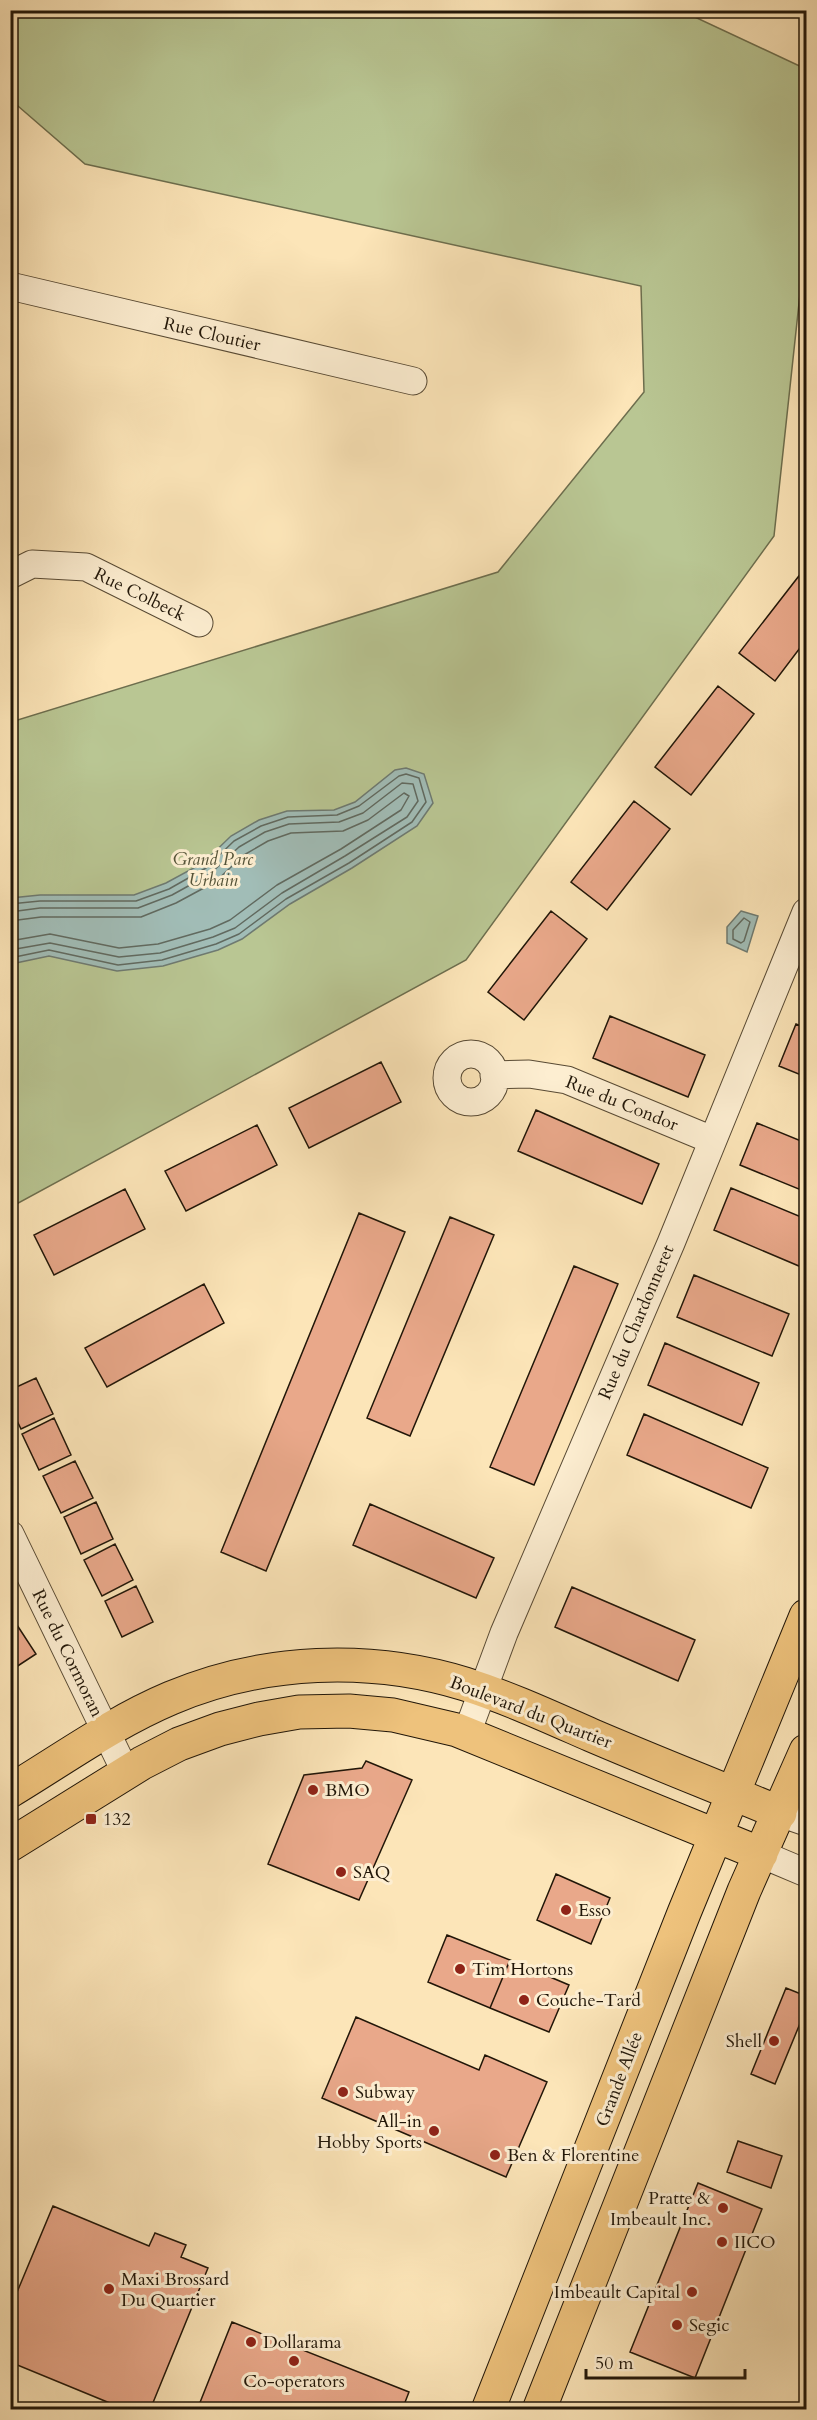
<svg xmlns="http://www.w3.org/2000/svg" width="817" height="2420" viewBox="0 0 817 2420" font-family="Cardo,serif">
  <rect width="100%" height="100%" fill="#fce5b8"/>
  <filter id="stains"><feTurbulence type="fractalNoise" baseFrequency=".00333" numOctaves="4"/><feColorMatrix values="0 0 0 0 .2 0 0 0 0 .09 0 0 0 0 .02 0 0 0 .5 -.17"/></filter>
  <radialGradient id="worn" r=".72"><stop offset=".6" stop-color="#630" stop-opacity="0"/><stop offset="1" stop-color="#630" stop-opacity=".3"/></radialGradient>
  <path fill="#b9c693" stroke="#6d6e4e" stroke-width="1.5" d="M11,10L682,11L806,69V238L774,536L466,960L11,1207V722L498,572L644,392L641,286L85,164L11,100Z"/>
  <path fill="#a1bdb7" stroke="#6e7a71" stroke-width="1.5" d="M406,768L424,774L433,803L417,826L352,868L290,904L242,939L218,950L163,966L117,971L49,956L11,964V898L40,895H134L166,883L203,863L231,836L259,820L287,811L334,810L355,802L395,770Z
    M741,911L758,916L747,952L727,943V927Z"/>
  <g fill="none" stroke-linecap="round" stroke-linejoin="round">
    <path stroke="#616a60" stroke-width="1.5" d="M10,904L40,901H136L169,889L206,868L234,841L261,826L288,817L337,815L359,806L399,776L406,774L419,778L426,802L412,822L349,863L286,899L239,934L216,944L162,960L118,965L49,950L10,958
      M10,912L40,908H138L172,895L210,874L239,847L265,832L289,824L339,822L363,813L402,783L413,784L418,801L407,817L345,856L282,893L235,928L213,937L160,953L119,957L50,943L10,950
      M744,918L750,922L744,941L741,943L733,939V930Z
      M10,921L41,917H141L176,903L215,882L244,855L268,841L291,833L343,831L368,820L404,793L409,796L401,810L341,849L277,885L230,920L210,929L158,944L119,948L50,934L10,941"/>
  </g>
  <path fill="#e9a88a" stroke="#211608" stroke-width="1.5" d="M802,572L806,576V640L775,681L739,653Z
    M718,686L754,714L691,795L655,767Z
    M634,801L670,829L607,910L571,882Z
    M551,911L587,939L524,1020L488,992Z
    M610,1016L705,1055L688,1097L593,1058Z
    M796,1024L806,1028V1077L779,1066Z
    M381,1062L401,1102L309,1148L289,1108Z
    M536,1110L659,1164L642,1204L518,1151Z
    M757,1123L806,1143V1192L740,1165Z
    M257,1125L277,1165L186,1211L165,1171Z
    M731,1188L806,1219V1269L714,1230Z
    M125,1189L145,1229L54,1275L34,1235Z
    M359,1213L405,1232L266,1571L221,1552Z
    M450,1217L494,1235L410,1436L367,1418Z
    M574,1266L618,1284L534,1485L490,1467Z
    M694,1275L789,1314L772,1356L677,1317Z
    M204,1284L224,1323L107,1387L85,1348Z
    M665,1343L759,1383L742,1425L648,1385Z
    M36,1378L53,1414L21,1429L10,1406V1390Z
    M644,1414L768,1468L751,1508L627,1455Z
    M54,1418L71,1455L39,1470L22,1434Z
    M75,1461L93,1498L61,1513L43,1476Z
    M96,1502L113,1539L81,1554L64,1517Z
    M370,1504L494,1558L476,1598L353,1545Z
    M115,1544L133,1580L102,1596L84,1560Z
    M136,1586L153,1622L122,1637L105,1601Z
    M572,1587L695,1640L678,1681L555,1627Z
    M17,1625L36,1654L10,1671V1629Z
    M366,1761L412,1780L359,1900L268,1864L304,1775L362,1768Z
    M556,1874L610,1898L591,1944L537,1920Z
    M447,1935L510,1960L490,2008L428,1982Z
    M510,1960L569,1985L549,2032L490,2008Z
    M786,1988L806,1996V2009L775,2084L751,2074Z
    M356,2017L479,2070L485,2055L547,2082L506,2177L322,2098Z
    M738,2141L782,2156L771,2188L727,2172Z
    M698,2183L762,2209L695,2378L630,2352Z
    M53,2206L149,2246L155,2233L186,2245L181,2257L208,2268L150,2410H115L117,2406L10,2362V2309Z
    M232,2322L409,2392L402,2410H197Z"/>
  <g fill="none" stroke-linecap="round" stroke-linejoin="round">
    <defs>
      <path id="minor" d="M10,286L413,381
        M10,575L32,564L86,567L199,623
        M447 1078a24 24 0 1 1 48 0a24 24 0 1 1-48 0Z
        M494,1075L529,1074L567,1080L712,1140
        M10,1534L126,1773
        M467,1733L504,1633L671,1243L806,912
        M780,1813L806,1822
        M761,1854L806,1873"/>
      <path id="major" d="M10,1791C63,1759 114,1722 171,1698C263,1659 370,1655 465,1684C509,1698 550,1717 591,1735C654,1762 718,1787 780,1813
        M10,1845L142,1763L179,1744L220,1729L259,1719L299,1712L349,1711L393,1715L457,1730L761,1854
        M488,2410L684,1913L806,1616
        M539,2410L744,1891L806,1751"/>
    </defs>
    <use href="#minor" stroke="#584a34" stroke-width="29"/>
    <use href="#major" stroke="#211608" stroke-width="35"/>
    <use href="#minor" stroke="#fdeed1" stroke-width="27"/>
    <use href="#major" stroke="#eec27c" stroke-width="33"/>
  </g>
  <g fill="#8f2418" stroke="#fdeed1" stroke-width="2">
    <circle cx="313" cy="1790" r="6"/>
    <rect x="85" y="1813" width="12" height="12" rx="3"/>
    <circle cx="341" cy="1872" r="6"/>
    <circle cx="566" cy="1910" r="6"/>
    <circle cx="460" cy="1969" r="6"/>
    <circle cx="524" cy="2000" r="6"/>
    <circle cx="774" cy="2041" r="6"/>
    <circle cx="343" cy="2092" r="6"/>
    <circle cx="434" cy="2131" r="6"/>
    <circle cx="495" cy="2155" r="6"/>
    <circle cx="723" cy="2208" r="6"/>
    <circle cx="722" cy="2242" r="6"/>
    <circle cx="109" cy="2289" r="6"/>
    <circle cx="692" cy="2292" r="6"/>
    <circle cx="677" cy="2325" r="6"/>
    <circle cx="251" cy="2342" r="6"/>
    <circle cx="294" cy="2361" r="6"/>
  </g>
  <g text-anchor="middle" stroke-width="6" stroke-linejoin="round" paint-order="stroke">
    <g font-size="18" fill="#211608" stroke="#fdeed1">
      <text transform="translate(212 334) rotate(13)" y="6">Rue Cloutier</text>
      <text transform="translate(140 594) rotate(26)" y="6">Rue Colbeck</text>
      <text transform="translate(622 1103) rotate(22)" y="6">Rue du Condor</text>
      <text transform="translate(636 1322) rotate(-67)" y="6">Rue du Chardonneret</text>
      <text transform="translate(68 1653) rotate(64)" y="6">Rue du Cormoran</text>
      <text transform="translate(531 1712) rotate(21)" y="6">Boulevard du Quartier</text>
      <text transform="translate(619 2079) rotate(-69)" y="6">Grande Allée</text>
    </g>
    <g font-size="18" font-style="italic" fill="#565439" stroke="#fdeed1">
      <text x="213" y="865">Grand Parc<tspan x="213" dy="21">Urbain</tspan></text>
    </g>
    <g font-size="18" fill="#211608" stroke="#fdeed1" text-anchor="start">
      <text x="325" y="1796">BMO</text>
      <text x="103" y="1825">132</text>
      <text x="353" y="1878">SAQ</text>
      <text x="578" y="1916">Esso</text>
      <text x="472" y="1975">Tim Hortons</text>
      <text x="536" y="2006">Couche-Tard</text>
      <text x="762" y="2047" text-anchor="end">Shell</text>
      <text x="355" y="2098">Subway</text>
      <text x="422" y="2127" text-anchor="end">All-in<tspan x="422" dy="21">Hobby Sports</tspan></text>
      <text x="507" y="2161">Ben &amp; Florentine</text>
      <text x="711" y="2204" text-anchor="end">Pratte &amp;<tspan x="711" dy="21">Imbeault Inc.</tspan></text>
      <text x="734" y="2248">IICO</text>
      <text x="121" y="2285">Maxi Brossard<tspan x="121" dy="21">Du Quartier</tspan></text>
      <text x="680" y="2298" text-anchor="end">Imbeault Capital</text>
      <text x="689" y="2331">Segic</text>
      <text x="263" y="2348">Dollarama</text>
      <text x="294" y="2387" text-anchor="middle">Co-operators</text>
    </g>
  </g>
  <rect width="817" height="2420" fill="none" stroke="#fce5b8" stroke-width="36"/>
  <rect x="12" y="12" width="793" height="2396" fill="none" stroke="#211608" stroke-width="3"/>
  <rect x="18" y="18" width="781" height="2384" fill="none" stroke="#211608" stroke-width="1.5"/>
  <path d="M586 2369v9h159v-9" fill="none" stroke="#211608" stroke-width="3"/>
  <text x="595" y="2369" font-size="18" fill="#211608" stroke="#fdeed1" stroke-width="4.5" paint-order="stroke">50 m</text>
  <rect width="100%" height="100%" filter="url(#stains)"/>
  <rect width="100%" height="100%" fill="url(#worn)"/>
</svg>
